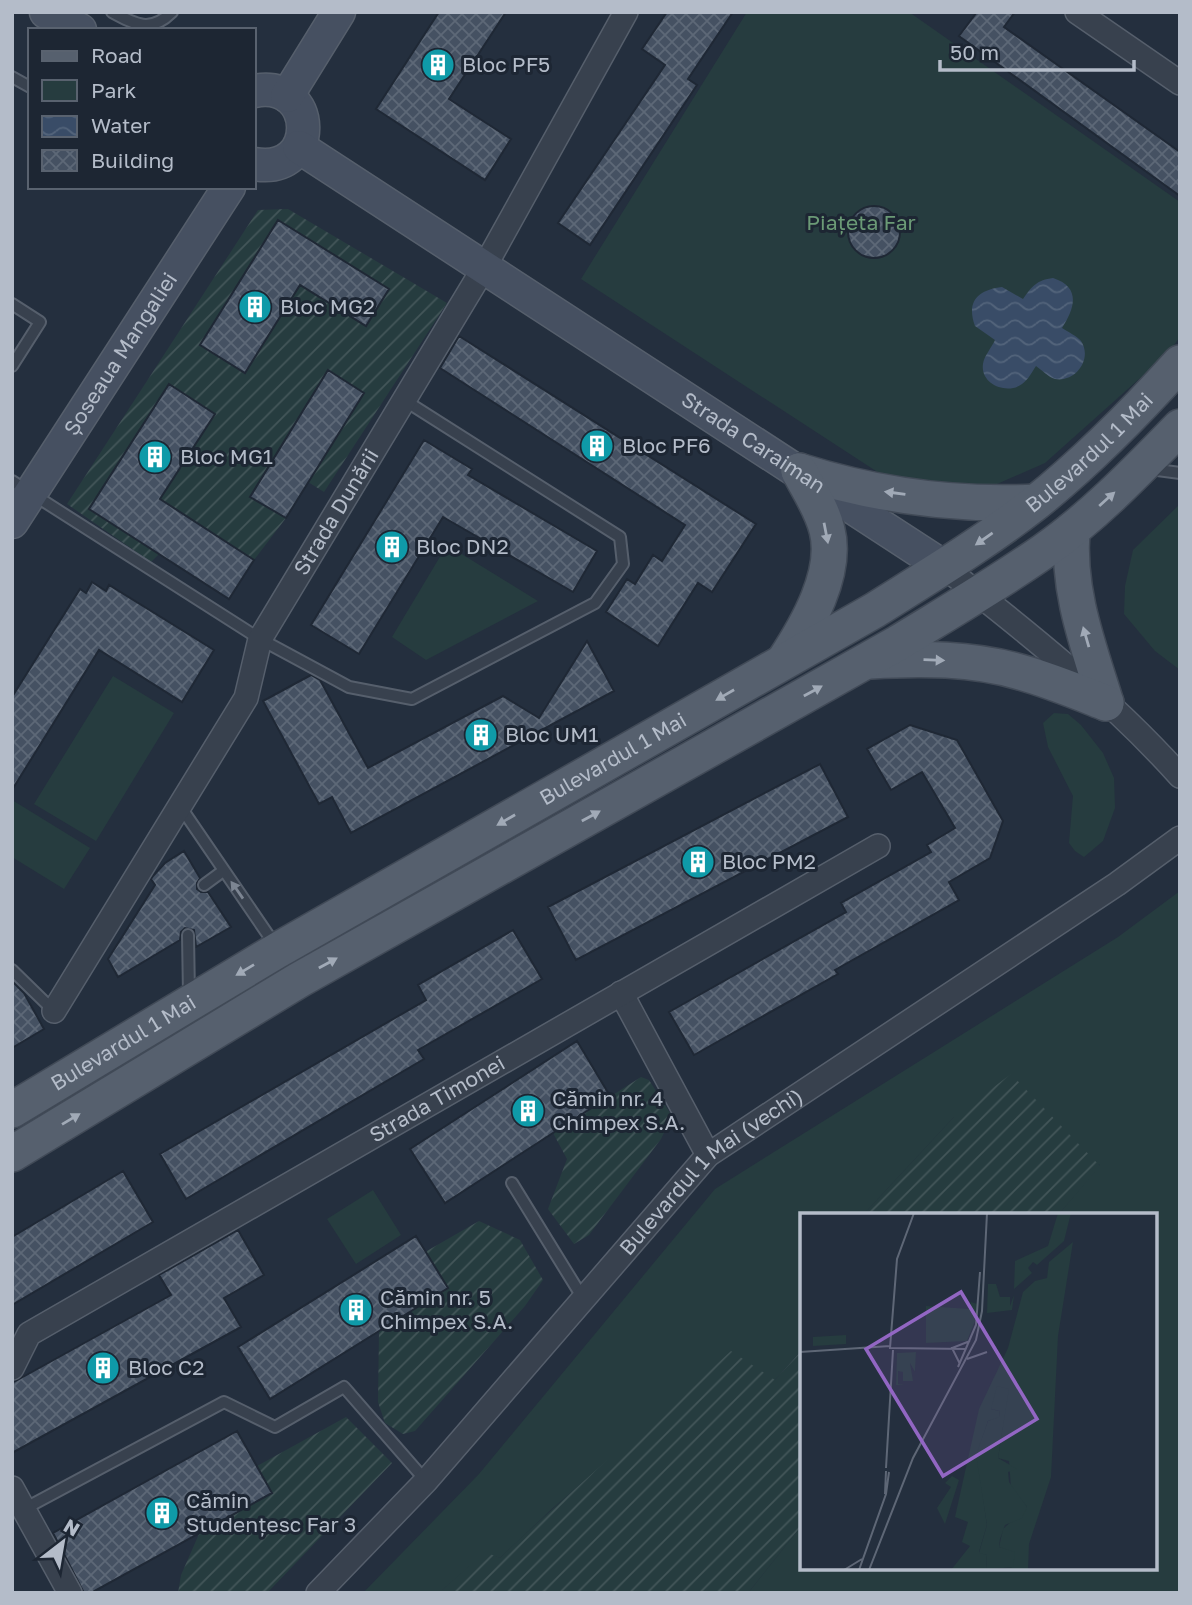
<svg xmlns="http://www.w3.org/2000/svg" width="1192" height="1605" viewBox="0 0 1192 1605" font-family="'Golos Text',sans-serif">
  <defs>
    <pattern id="garden-furrows" width="10" height="10" patternUnits="userSpaceOnUse" patternTransform="scale(1.75)"><rect width="10" height="10" fill="#263c3f"/><path d="M-1 1l2-2M0 10L10 0M9 11l2-2" fill="none" stroke="#435659"/></pattern>
    <pattern id="water-waves" width="16" height="10" patternUnits="userSpaceOnUse" patternTransform="scale(1.75)"><rect width="16" height="10" fill="#394c67"/><path d="M0 5q4-4 8 0t8 0" fill="none" stroke="#53647b"/></pattern>
    <pattern id="building-cross-hatch" width="8" height="8" patternUnits="userSpaceOnUse" patternTransform="scale(1.75)"><rect width="8" height="8" fill="#455162"/><path d="M0 0l8 8M0 8l8-8" fill="none" stroke="#5d6877"/></pattern>
  </defs>
  <rect width="100%" height="100%" fill="#242f3e"/>
  <path fill="#263c3f" d="M747,12H909L1180,202V337L1167,354L1045,463L979,492L923,489L879,473L581,279Z
    M1180,504V670L1155,651L1124,614L1125,586L1133,550Z
    M447,545L538,601L426,660L392,637Z
    M113,676L174,713L96,841L34,804Z
    M1054,713L1068,714L1081,725L1103,753L1114,778L1115,808L1103,841L1084,857L1075,851L1069,843L1073,796L1048,747L1043,723Z
    M12,800L90,848L64,889L12,857Z
    M1180,891V1593H748L802,1525V1568H1155V1215H1058L1100,1165L954,1117L863,1215H802V1350L775,1380L637,1436L554,1507L500,1558L485,1553L439,1593H363L479,1474L715,1189L1118,937Z
    M373,1190L401,1235L356,1264L327,1219Z"/>
  <path fill="url(#garden-furrows)" fill-rule="evenodd" d="M288,209L447,303L324,492L308,482L251,497L286,518L254,560L160,499L215,414L169,384L89,508L159,554L151,562L67,504L258,210ZM278,220L389,289L300,285L245,373L200,345Z
    M1011,1074L1100,1166L1058,1215H863L954,1117Z
    M641,1077L649,1080L672,1116L661,1139L589,1235L574,1244L548,1209L567,1159L553,1133Z
    M479,1221L520,1240L543,1280L525,1306L415,1431L403,1434L385,1423L378,1402L379,1331L448,1288L425,1252Z
    M802,1350V1525L748,1593H439L485,1552L500,1558C575,1486 655,1420 731,1351L775,1380Z
    M346,1417L392,1463L267,1593H178L181,1575L199,1534L272,1493L257,1466Z"/>
  <path fill="url(#water-waves)" d="M1053,278C1081,287 1075,308 1062,328C1068,332 1077,336 1081,341C1093,359 1075,383 1055,379C1048,377 1042,370 1036,366C1032,372 1028,380 1022,384C1008,395 980,385 983,364C984,356 992,347 995,340L975,326C966,301 978,290 1002,287L1023,299C1032,286 1037,280 1053,278Z"/>
  <path fill="url(#building-cross-hatch)" stroke="#1f2835" stroke-width="2" d="M439,12H506L449,99L511,139L485,180L376,109Z
    M667,12H733L688,79L697,85L590,245L558,223L665,65L642,49Z
    M977,12H1015L1004,27L1180,152V196L959,36Z
    M848 232a26 26 0 1 1 52 0a26 26 0 1 1-52 0Z
    M278,220L389,289L366,326L300,285L245,373L200,345Z
    M459,336L756,524L712,592L698,583L658,646L606,612L627,579L635,584L653,555L662,561L685,525L440,368Z
    M328,370L364,393L286,518L250,497Z
    M169,384L215,414L160,499L254,560L229,599L89,509Z
    M424,440L472,469L468,475L597,551L573,592L443,517L359,654L311,625Z
    M92,582L106,591L109,585L214,650L182,702L99,650L12,790V697L80,589L86,593Z
    M587,641L614,691L351,833L332,797L319,804L263,701L311,675L320,680L368,768L503,696L539,718Z
    M910,725L957,740L1003,821L990,858L949,882L959,900L835,970L838,974L694,1055L669,1012L846,912L841,903L931,852L927,845L955,828L922,772L891,790L867,749Z
    M820,764L848,817L576,960L548,907Z
    M184,851L200,878L197,883V889L201,892H208L231,927L196,947L194,930L185,928L181,932L180,940L118,977L108,959L155,885L151,879L153,876L165,863Z
    M513,930L542,979L418,1050L424,1059L186,1199L160,1154L426,1000L418,985Z
    M12,981L24,993L44,1029L12,1048Z
    M577,1041L610,1096L445,1203L410,1149Z
    M123,1171L153,1222L12,1305V1237Z
    M238,1230L264,1275L224,1298L241,1327L12,1453V1383L171,1295L159,1275Z
    M416,1236L448,1288L270,1399L238,1347Z
    M237,1431L272,1493L91,1593H84L53,1533Z"/>
  <g fill="none" stroke-linecap="round" stroke-linejoin="round">
    <defs>
      <path id="lane" d="M112,12C136,25 151,33 172,12
        M12,77L30,87
        M12,304L40,322L12,366
        M1150,469L1180,473
        M12,481L260,639L349,687L412,699L595,603L623,564L620,537L404,400
        M180,806L275,945
        M204,885L223,871
        M188,935L189,995
        M12,970L54,1011
        M512,1183L584,1300
        M24,1509L224,1402L275,1427L344,1387L426,1481"/>
      <g id="street">
        <path d="M1077,12L1180,83"/>
        <path d="M944,567C1026,631 1110,698 1180,776"/>
        <path d="M621,993L708,1155"/>
        <path id="s1" d="M54,1011L246,698L260,639L485,266L626,12"/>
        <path id="s2" d="M12,1368L29,1334L878,846"/>
        <path d="M12,1488L70,1593"/>
        <path id="s3" d="M318,1593L426,1481L708,1155L1117,884L1180,838"/>
      </g>
      <g id="secondary">
        <path d="M46,12L80,30"/>
        <path d="M254,91C318,78 321,176 254,164"/>
        <path d="M287,96L339,12"/>
        <path id="s4" d="M299,147L944,567"/>
        <path id="s5" d="M12,522L229,187"/>
      </g>
      <g id="primary">
        <path d="M799,471C875,495 957,506 1036,502"/>
        <path d="M1072,530C1067,591 1088,645 1106,703"/>
        <path d="M784,661C807,626 838,573 827,530C822,509 809,490 799,471"/>
        <path d="M871,661C921,658 972,658 1020,672C1049,680 1078,692 1106,703"/>
        <path id="s6" d="M12,1110L278,950L875,610C929,576 984,543 1034,504C1087,462 1135,413 1180,363"/>
        <path d="M12,1154L299,980L898,643C947,613 997,584 1044,551C1094,516 1137,471 1180,427"/>
      </g>
    </defs>
    <use href="#lane" stroke="#565f6c" stroke-width="14"/>
    <use href="#street" stroke="#565f6c" stroke-width="26"/>
    <use href="#secondary" stroke="#565f6c" stroke-width="35"/>
    <use href="#primary" stroke="#414a57" stroke-width="38"/>
    <use href="#lane" stroke="#38414e" stroke-width="10"/>
    <use href="#street" stroke="#38414e" stroke-width="23"/>
    <use href="#secondary" stroke="#465061" stroke-width="32"/>
    <use href="#primary" stroke="#56606e" stroke-width="35"/>
  </g>
  <defs><path id="oneway-solid" d="M-6-.8H1V-3.2L6.5 0L1 3.2V.8H-6Z" transform="scale(1.75)"/></defs>
  <g fill="#a1aab7">
    <use href="#oneway-solid" transform="translate(895 493) rotate(-172)"/>
    <use href="#oneway-solid" transform="translate(1107 499) rotate(-42)"/>
    <use href="#oneway-solid" transform="translate(826 533) rotate(79)"/>
    <use href="#oneway-solid" transform="translate(984 539) rotate(145)"/>
    <use href="#oneway-solid" transform="translate(1086 637) rotate(-106)"/>
    <use href="#oneway-solid" transform="translate(934 660) rotate(2)"/>
    <use href="#oneway-solid" transform="translate(813 691) rotate(-29)"/>
    <use href="#oneway-solid" transform="translate(725 695) rotate(150)"/>
    <use href="#oneway-solid" transform="translate(591 816) rotate(-29)"/>
    <use href="#oneway-solid" transform="translate(506 820) rotate(150)"/>
    <use href="#oneway-solid" transform="translate(328 963) rotate(-29)"/>
    <use href="#oneway-solid" transform="translate(245 970) rotate(149)"/>
    <use href="#oneway-solid" transform="translate(71 1119) rotate(-31)"/>
  </g>
  <use fill="#7c8592" href="#oneway-solid" transform="translate(237 890) rotate(-125)"/>
  <defs>
    <symbol id="building-disc" viewBox="-11 -11 22 22"><circle r="9.5" fill="#0f9aa8" stroke="#1d2633"/><path d="M-4-6H4V6H1V3H-1V6H-4ZM-2.5-4.3h1.7v1.8h-1.7ZM.8-4.3h1.7v1.8H.8ZM-2.5-1h1.7V.8h-1.7ZM.8-1h1.7V.8H.8Z" fill="#fff"/></symbol>
  </defs>
  <g fill-rule="evenodd">
    <use href="#building-disc" x="419" y="46" width="38" height="38"/>
    <use href="#building-disc" x="236" y="288" width="38" height="38"/>
    <use href="#building-disc" x="578" y="427" width="38" height="38"/>
    <use href="#building-disc" x="136" y="438" width="38" height="38"/>
    <use href="#building-disc" x="373" y="528" width="38" height="38"/>
    <use href="#building-disc" x="462" y="716" width="38" height="38"/>
    <use href="#building-disc" x="679" y="843" width="38" height="38"/>
    <use href="#building-disc" x="509" y="1092" width="38" height="38"/>
    <use href="#building-disc" x="337" y="1291" width="38" height="38"/>
    <use href="#building-disc" x="84" y="1349" width="38" height="38"/>
    <use href="#building-disc" x="143" y="1494" width="38" height="38"/>
  </g>
  <g text-anchor="middle" stroke-width="6" stroke-linejoin="round" paint-order="stroke">
    <g font-size="21" fill="#b4bcc9" stroke="#1d2633" text-anchor="start">
      <text x="462" y="72">Bloc PF5</text>
      <text x="280" y="314">Bloc MG2</text>
      <text x="622" y="453">Bloc PF6</text>
      <text x="180" y="464">Bloc MG1</text>
      <text x="416" y="554">Bloc DN2</text>
      <text x="505" y="742">Bloc UM1</text>
      <text x="722" y="869">Bloc PM2</text>
      <text x="552" y="1106">Cămin nr. 4<tspan x="552" dy="24">Chimpex S.A.</tspan></text>
      <text x="380" y="1305">Cămin nr. 5<tspan x="380" dy="24">Chimpex S.A.</tspan></text>
      <text x="128" y="1375">Bloc C2</text>
      <text x="186" y="1508">Cămin<tspan x="186" dy="24">Studențesc Far 3</tspan></text>
    </g>
    <g font-size="21" fill="#6b9a76" stroke="#1d2633">
      <text x="861" y="230">Piațeta Far</text>
    </g>
    <g font-size="21" fill="#b4bcc9" stroke="#1d2633">
      <text dy="7" stroke="none"><textPath href="#s5" startOffset="200">Șoseaua Mangaliei</textPath></text>
      <text dy="7" stroke="none"><textPath href="#s4" startOffset="542">Strada Caraiman</textPath></text>
      <text dy="7" stroke="none"><textPath href="#s6" startOffset="1264">Bulevardul 1 Mai</textPath></text>
      <text dy="7" stroke="none"><textPath href="#s1" startOffset="576">Strada Dunării</textPath></text>
      <text dy="7" stroke="none"><textPath href="#s6" startOffset="696">Bulevardul 1 Mai</textPath></text>
      <text dy="7" stroke="none"><textPath href="#s6" startOffset="130">Bulevardul 1 Mai</textPath></text>
      <text dy="7" stroke="none"><textPath href="#s2" startOffset="509">Strada Timonei</textPath></text>
      <text dy="7" stroke="none"><textPath href="#s3" startOffset="578">Bulevardul 1 Mai (vechi)</textPath></text>
    </g>
  </g>
  <g transform="translate(800 1213)">
    <rect width="357" height="357" fill="#242f3e"/>
    <path d="M258,0H271L264,28L237,52L233,49L228,55L232,60L214,76L215,48L248,33ZM273,29L258,123L251,264L229,331L228,357H200L212,354L214,340L199,334L203,316L227,294L211,275L209,248L198,245L208,176L191,196L200,198L199,205L188,208L177,242L187,312L179,339L187,342L186,357H151L170,333L162,329L168,309L155,304L179,196L208,135L223,79L235,68L247,65L249,49ZM188,71H196L200,84H210V93L214,82L212,97L187,100ZM171,89L177,91L175,108L167,128L126,130V93L170,96ZM46,122V131L13,133V124Z" fill="#263c3f"/>
    <path d="M116,139L115,159L110,150L113,168H103V159L98,158V171L105,172H96L97,140ZM197,173L209,176L198,245L217,256L208,259L209,269L227,294L222,305L205,312L200,326L199,334L215,339L213,354L186,357L187,342L179,340L187,312L176,242L188,208L199,204L200,198L191,196ZM152,263L159,267L145,311L137,295L151,274L145,270Z" fill="#263c3f"/>
    <path fill="none" stroke="#5e6776" stroke-width="2" d="M114,0L97,46L90,135L166,136M0,139L90,133M167,146L187,139M160,151L152,135L170,128M158,154L176,112L180,59M86,255L93,137M85,281L86,258M44,357L62,346M59,357L86,281L89,259M69,357L113,245L176,127L182,98L187,0"/>
    <path fill="#9266c3" fill-opacity="0.15" stroke="#9266c3" stroke-width="3.5" d="M161,79L237,206L143,263L66,136Z"/>
    <rect width="357" height="357" fill="none" stroke="#b4bcc9" stroke-width="3.5"/>
  </g>
  <rect width="1192" height="1605" fill="none" stroke="#b4bcc9" stroke-width="28"/>
  <rect x="28" y="28" width="228" height="161" fill="#1d2633" stroke="#59626f" stroke-width="2"/>
  <rect x="42" y="51" width="35" height="10" fill="#56606e" stroke="#59626f" stroke-width="2"/>
  <text x="91" y="63" font-size="21" fill="#b4bcc9">Road</text>
  <rect x="42" y="80" width="35" height="21" fill="#263c3f" stroke="#59626f" stroke-width="2"/>
  <text x="91" y="98" font-size="21" fill="#b4bcc9">Park</text>
  <rect x="42" y="116" width="35" height="21" fill="url(#water-waves)" stroke="#59626f" stroke-width="2"/>
  <text x="91" y="133" font-size="21" fill="#b4bcc9">Water</text>
  <rect x="42" y="150" width="35" height="21" fill="url(#building-cross-hatch)" stroke="#59626f" stroke-width="2"/>
  <text x="91" y="168" font-size="21" fill="#b4bcc9">Building</text>
  <g transform="translate(63 1542) rotate(31)" stroke="#1d2633" stroke-width="5" paint-order="stroke">
  <path d="M0-5L12 26L0 18L-12 26Z" fill="#b4bcc9"/>
  <text y="-10" font-size="19" font-weight="bold" text-anchor="middle" fill="#b4bcc9">N</text>
  </g>
  <path d="M940 60v10h194v-10" fill="none" stroke="#b4bcc9" stroke-width="3.5"/>
  <text x="950" y="60" font-size="21" fill="#b4bcc9" stroke="#1d2633" stroke-width="5" paint-order="stroke">50 m</text>
</svg>
